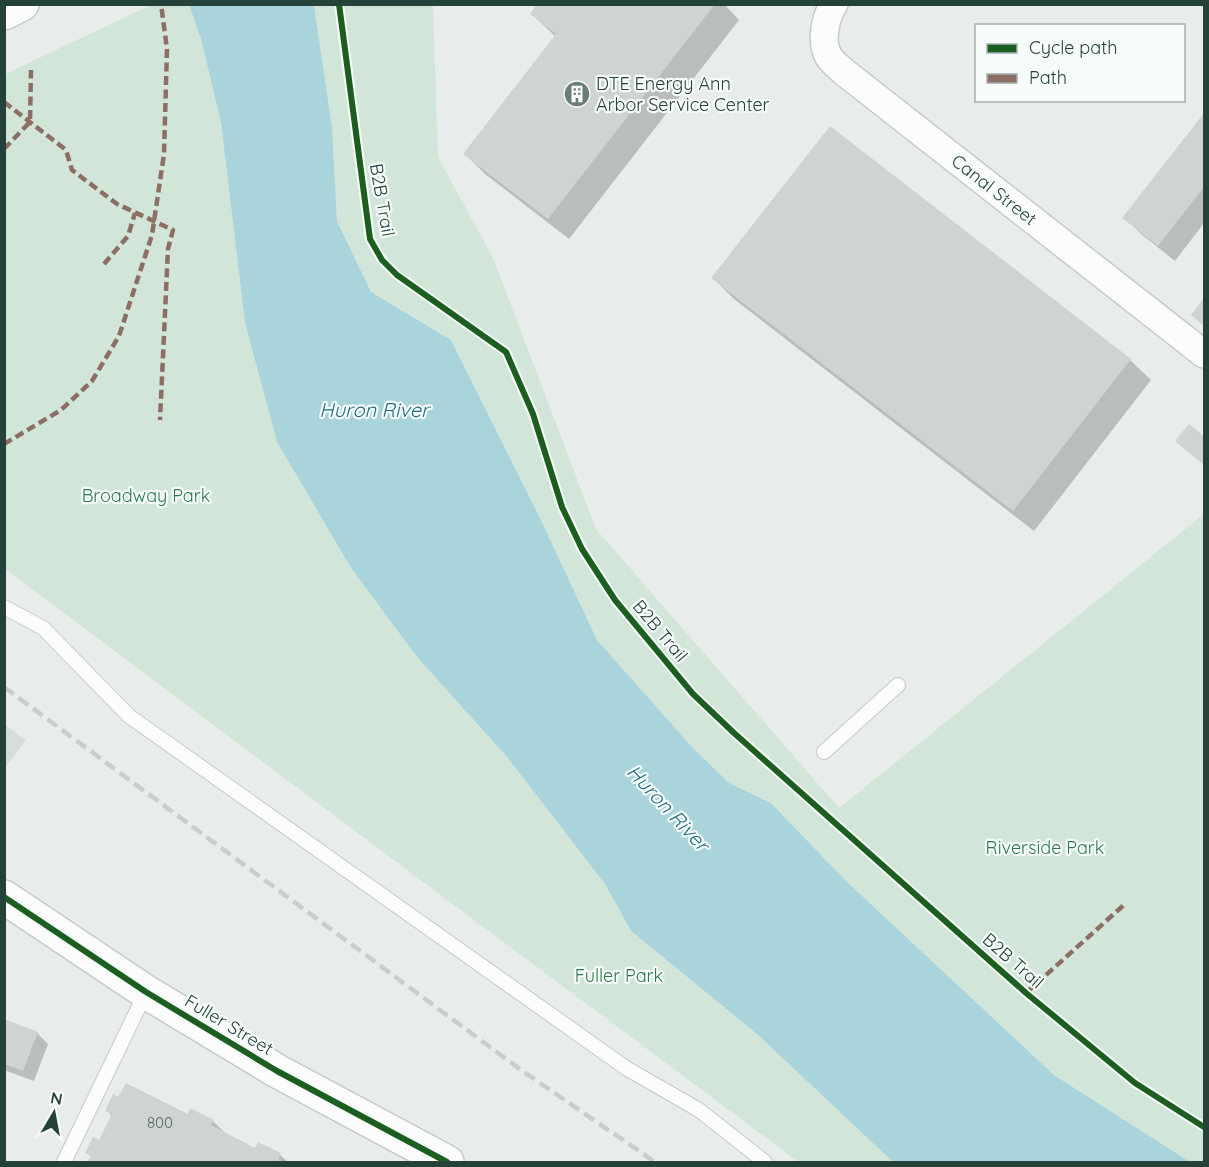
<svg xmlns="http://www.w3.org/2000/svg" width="1209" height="1167" viewBox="0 0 1209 1167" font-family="Quicksand,sans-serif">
  <rect width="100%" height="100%" fill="#e8edeb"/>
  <path fill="#d6dedb" d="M4,724L26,740L5,768H4Z"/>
  <path fill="#d1e6d8" d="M151,5H189L201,39L221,123L245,323L277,442L351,568L417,657L507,757L605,884L631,931L757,1034L893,1162H798L5,569V74Z
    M314,5H433L438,157L494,260L596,529L839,808L1204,514V1162H1190L1054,1075L845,880L771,803L729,783L692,747L597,640L539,516L451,340L371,292L337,221L332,127Z"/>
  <path fill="#a9d4db" d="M189,5H314L332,127L337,221L371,292L451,340L539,516L597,640L692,747L729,783L771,803L845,880L1054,1075L1190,1162H893L757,1034L631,931L605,884L507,757L417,657L351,568L277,442L245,323L221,123L201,39Z"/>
  <path fill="#0003" d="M539,4H724L739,20L569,239L485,174L465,154L556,37L532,14Z
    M1204,115V223L1175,261L1140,233L1124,217Z
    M830,128L1130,360L1151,380L1034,531L734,299L713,278Z
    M4,1021L37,1033L48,1044L34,1081L4,1070Z
    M191,1110L213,1121L227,1135L256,1150L280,1155L288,1162H89L92,1157L87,1152L100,1142L113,1117L107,1111L188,1116Z"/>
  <path fill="#cfd4d2" d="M537,4H715L548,219L463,154L556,34L530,14Z
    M1204,113V187L1158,246L1122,218Z
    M830,126L1131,359L1013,511L711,278Z
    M1204,298V326L1191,315Z
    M1189,424L1204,436V465L1175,441Z
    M4,1019L38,1032L23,1071L4,1064Z
    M126,1083L188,1114L190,1108L214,1120L211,1125L255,1148L258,1142L281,1153L278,1160L284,1162H87L91,1156L85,1153L93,1137L99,1140L112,1114L105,1111L113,1094L118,1097Z"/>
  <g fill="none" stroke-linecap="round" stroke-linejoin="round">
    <defs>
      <path id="lane" d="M4,607L43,628L129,716L626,1068L699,1110L765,1162
        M824,752L898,685
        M64,1162L146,992"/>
      <path id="street" d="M834,4C825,18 820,42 829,57C833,63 839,67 844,72L1204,354"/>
      <path id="secondary" d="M4,13L22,4
        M4,897L146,992L277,1071L447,1162"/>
    </defs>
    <use href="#lane" stroke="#c5cac8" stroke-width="16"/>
    <use href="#street" stroke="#c5cac8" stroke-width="30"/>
    <use href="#secondary" stroke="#c3cbc8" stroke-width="36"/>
    <use href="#lane" stroke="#fcfcfc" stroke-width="14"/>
    <use href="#street" stroke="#fcfcfc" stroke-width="27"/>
    <use href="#secondary" stroke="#fcfcfc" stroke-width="33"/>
    <path stroke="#c9cdcc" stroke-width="4.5" stroke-dasharray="12 6" stroke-linecap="butt" d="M4,687L521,1070L655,1162"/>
    <path stroke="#8d6e63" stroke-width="4.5" stroke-dasharray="9 4.5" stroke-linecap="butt" d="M4,102L66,150L72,170L117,204L173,230L168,249L160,420
      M4,149L30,122L31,70
      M104,264L128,236L135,213
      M4,444L61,410L92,381L119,336L152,235L164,154L167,49L161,4
      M1026,993L1125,904"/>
    <defs>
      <path id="cycleway" d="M339,4L370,239L382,260L397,275L506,352L533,414L562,507L582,549L615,600L693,694L734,733L1026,993L1135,1083L1204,1127
        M4,897L146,992L277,1071L447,1162"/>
    </defs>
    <use href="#cycleway" stroke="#f7fbf9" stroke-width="10"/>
    <use href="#cycleway" stroke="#1b5e20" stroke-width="6"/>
  </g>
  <defs>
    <symbol id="building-disc" viewBox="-11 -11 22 22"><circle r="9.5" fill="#697e78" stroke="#f7fbf9"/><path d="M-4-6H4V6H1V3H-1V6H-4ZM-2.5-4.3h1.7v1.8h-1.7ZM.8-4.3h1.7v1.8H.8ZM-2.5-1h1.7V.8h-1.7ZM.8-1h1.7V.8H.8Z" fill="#fff"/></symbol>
  </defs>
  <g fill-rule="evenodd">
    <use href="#building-disc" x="562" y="79" width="30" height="30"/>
  </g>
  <g text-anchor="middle" stroke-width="4.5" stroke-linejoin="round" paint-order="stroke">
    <g font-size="15" fill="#506761">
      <text x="160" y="1128">800</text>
    </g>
    <g font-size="18" fill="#24423a" stroke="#f7fbf9" text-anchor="start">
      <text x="596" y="90">DTE Energy Ann<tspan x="596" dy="21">Arbor Service Center</tspan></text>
    </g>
    <g font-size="18" fill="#24423a" stroke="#f7fbf9">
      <text transform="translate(994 190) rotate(38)" y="6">Canal Street</text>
      <text transform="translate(382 200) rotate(80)" y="6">B2B Trail</text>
      <text transform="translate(660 631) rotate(50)" y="6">B2B Trail</text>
      <text transform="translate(1013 961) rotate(41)" y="6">B2B Trail</text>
      <text transform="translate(229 1025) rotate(31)" y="6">Fuller Street</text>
    </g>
    <g font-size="18" fill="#2d7a4b" stroke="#f7fbf9">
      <text x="146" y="502">Broadway Park</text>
      <text x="1045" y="854">Riverside Park</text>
      <text x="619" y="982">Fuller Park</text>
    </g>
    <g font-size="20" font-style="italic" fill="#1c6f80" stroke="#f7fbf9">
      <text x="374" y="417">Huron River</text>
      <text transform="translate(668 808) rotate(47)" y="7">Huron River</text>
    </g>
  </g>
  <rect width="1209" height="1167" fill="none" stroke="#24423a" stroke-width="12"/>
  <rect x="975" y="24" width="210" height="78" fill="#f7fbf9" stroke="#a3b1ad" stroke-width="1.5"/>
  <rect x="987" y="44" width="30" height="9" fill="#1b5e20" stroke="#a3b1ad" stroke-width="1.5"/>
  <text x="1029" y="54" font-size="18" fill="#24423a">Cycle path</text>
  <rect x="987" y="74" width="30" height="9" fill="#8d6e63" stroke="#a3b1ad" stroke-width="1.5"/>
  <text x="1029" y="84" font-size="18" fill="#24423a">Path</text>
  <g transform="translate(54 1113) rotate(10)" stroke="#f7fbf9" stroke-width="4.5" paint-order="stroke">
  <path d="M0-4.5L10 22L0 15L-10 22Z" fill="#24423a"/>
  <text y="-9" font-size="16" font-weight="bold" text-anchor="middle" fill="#24423a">N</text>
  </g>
</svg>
